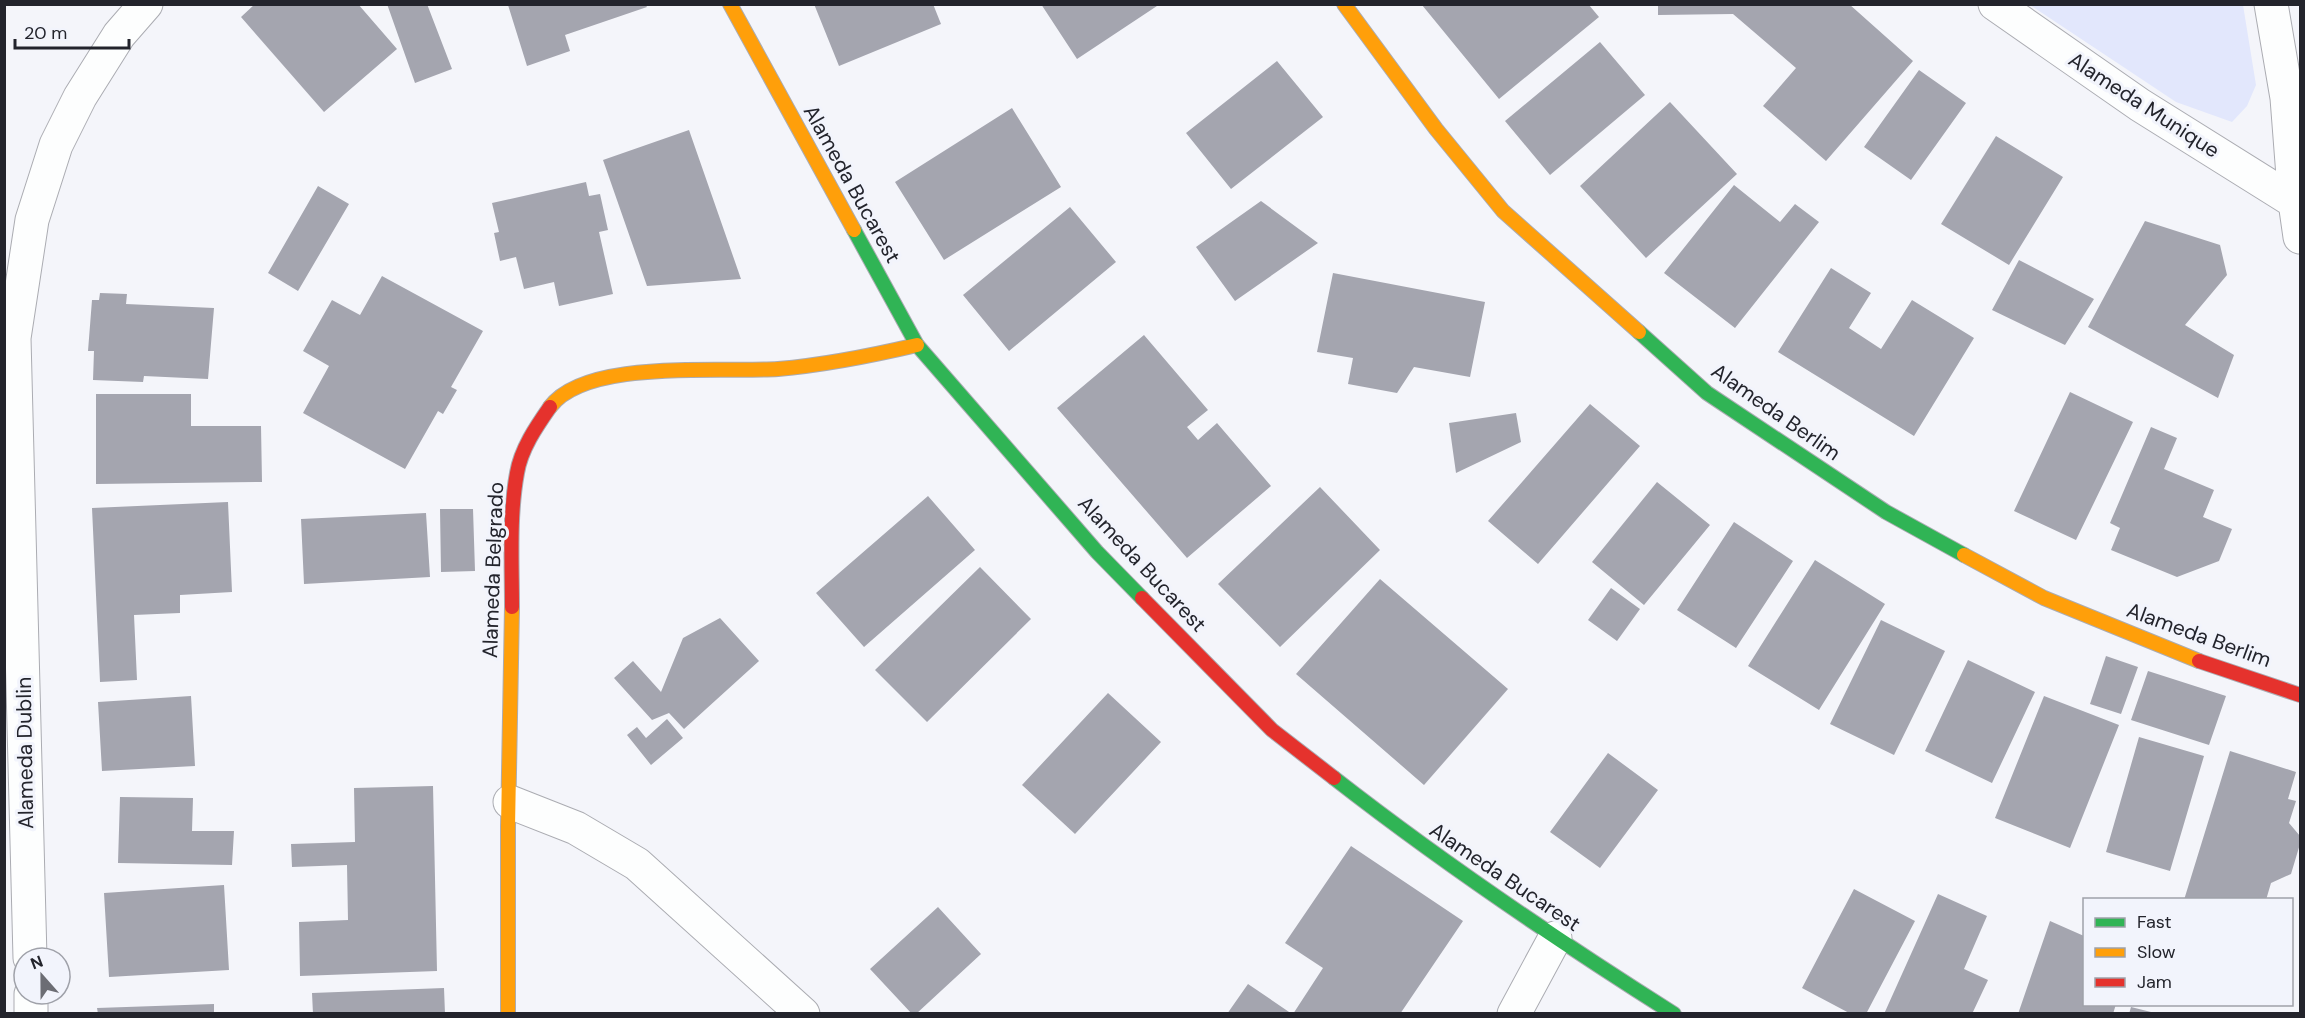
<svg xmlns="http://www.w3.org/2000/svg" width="2305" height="1018" viewBox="0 0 2305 1018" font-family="'DM Sans',sans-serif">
  <rect width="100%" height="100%" fill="#f4f5fa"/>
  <path fill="#e2e7fc" d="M2030,5H2243L2256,85L2247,106L2232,122L2176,102Z"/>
  <path fill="#a4a5af" d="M255,4H358L397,49L324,112L241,17Z
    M387,4H427L452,69L415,83Z
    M510,4H645L647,7L565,35L570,51L527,66L508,5Z
    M814,4H933L941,24L839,66Z
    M1041,4H1160L1077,59Z
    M1658,4H1849L1913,61L1826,161L1763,106L1796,68L1733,14L1658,15Z
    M1422,5H1589L1599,17L1499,99Z
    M1600,42L1645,95L1550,175L1505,121Z
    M1277,61L1323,117L1231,189L1186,133Z
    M1919,70L1966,103L1911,180L1864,147Z
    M1670,102L1737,174L1646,258L1580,186Z
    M1012,108L1061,187L944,260L895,182Z
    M689,130L741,279L647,286L603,160Z
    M1996,136L2063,177L2009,265L1941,224Z
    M586,182L589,196L600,194L608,230L599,232L613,294L559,306L554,282L524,289L516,257L500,261L494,233L499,232L492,203Z
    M1734,185L1780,222L1795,204L1819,222L1735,328L1664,273Z
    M318,186L349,204L298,291L268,273Z
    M1261,201L1318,243L1235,301L1196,247Z
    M1070,207L1116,262L1009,351L963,295Z
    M2145,221L2220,245L2227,275L2185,325L2234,355L2218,398L2088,327Z
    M2019,260L2094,299L2065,345L1992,310Z
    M1831,268L1871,293L1849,328L1881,349L1912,300L1974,338L1914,436L1778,352Z
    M1333,273L1485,302L1470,377L1414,367L1397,393L1348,384L1353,358L1317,352Z
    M382,276L483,331L451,387L457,390L443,414L438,411L405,469L303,413L329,366L303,351L332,300L360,315Z
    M100,293L127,294L126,304L214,308L208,379L144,376L143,382L93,380L94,351H88L92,300H99Z
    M1144,335L1208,410L1187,427L1198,440L1217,423L1271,486L1187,558L1057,408Z
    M2070,392L2133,422L2076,540L2014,511Z
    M96,394H191V426H261L262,482L96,484Z
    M1590,404L1640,446L1538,564L1488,521Z
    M1516,413L1521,442L1456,473L1449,423Z
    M2151,427L2177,438L2164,469L2214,490L2203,517L2232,529L2219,561L2177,577L2111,550L2120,528L2110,523Z
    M1657,482L1710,525L1644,605L1592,562Z
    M1320,487L1380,550L1280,647L1218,584Z
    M928,496L975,550L864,647L816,593Z
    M228,502L232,592L180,595V613L134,615L137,680L100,682L92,508Z
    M440,509H473L475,571L441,572Z
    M426,513L430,577L304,584L301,519Z
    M1734,522L1793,561L1736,648L1677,610Z
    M1815,560L1885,604L1819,710L1748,666Z
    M980,567L1031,619L927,722L875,670Z
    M1380,579L1508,689L1424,785L1296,674Z
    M1611,588L1640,609L1617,641L1588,620Z
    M720,618L759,661L684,729L669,713L652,720L614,678L633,661L661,692L683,638Z
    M1881,620L1945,651L1894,755L1830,724Z
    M2106,656L2138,667L2121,714L2090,704Z
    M1968,660L2035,692L1992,783L1925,751Z
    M2148,671L2226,696L2209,745L2131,720Z
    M1108,693L1161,742L1075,834L1022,785Z
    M191,696L195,766L102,771L98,702Z
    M2044,696L2119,725L2070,848L1995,818Z
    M667,719L683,738L651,765L627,735L637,727L646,738Z
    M2139,737L2204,756L2170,871L2106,852Z
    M2230,751L2296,772L2288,799L2296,801L2289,823L2300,836V844L2291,874L2271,883L2266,900H2184Z
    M1608,753L1658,790L1600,868L1550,832Z
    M433,786L437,971L300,976L299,922L348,920L347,865L292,867L291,844L355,842L354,788Z
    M120,797L193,798L192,831H234L232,865L118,863Z
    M1351,846L1463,921L1400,1014H1293L1323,968L1285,943Z
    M224,885L229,970L109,977L104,893Z
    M1854,889L1915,921L1866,1014H1851L1802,988Z
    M1938,894L1987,916L1964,969L1988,980L1972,1014H1884Z
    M938,907L981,954L916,1014H912L870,969Z
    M2050,921L2084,936V1004H2116L2113,1014H2018Z
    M1248,984L1292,1014H1227Z
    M444,988L445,1014H313L312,993Z
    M214,1004V1014H98L97,1008Z
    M2131,1007L2155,1013V1014H2129Z"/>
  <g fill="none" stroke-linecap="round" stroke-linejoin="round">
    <defs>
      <path id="street" d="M1995,4L2140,105L2295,202
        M2271,4L2287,98L2295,202L2300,237
        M510,802L576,828L637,864L803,1014
        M30,958L14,338L32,220L56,145L80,97L119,35L146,4
        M31,994V1014
        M1514,1014L1555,938"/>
      <path id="fast" d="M854,230L917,345L1097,552L1142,598
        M1639,332L1707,393L1886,512L1964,555
        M1334,778C1443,863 1557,940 1674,1014"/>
      <path id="slow" d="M730,4L854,230
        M1344,4L1436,129L1503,211L1639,332
        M550,407C586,358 721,373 778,369C825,365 870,356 917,345
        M1964,555L2044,598L2199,661
        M508,1014V827L512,607"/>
      <path id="jam" d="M1142,598L1272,730L1334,778
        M512,607C512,563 509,516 517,473C521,449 536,427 550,407
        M2199,661L2300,695"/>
    </defs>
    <use href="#street" stroke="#abacb2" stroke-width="35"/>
    <use href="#fast" stroke="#abacb2" stroke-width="16"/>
    <use href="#slow" stroke="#abacb2" stroke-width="16"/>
    <use href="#jam" stroke="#abacb2" stroke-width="16"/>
    <use href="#street" stroke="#fdfefe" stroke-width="33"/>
    <use href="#fast" stroke="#30b455" stroke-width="14"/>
    <use href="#slow" stroke="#ff9f0a" stroke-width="14"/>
    <use href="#jam" stroke="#e5322d" stroke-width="14"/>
  </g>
  <g text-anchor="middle" stroke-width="6" stroke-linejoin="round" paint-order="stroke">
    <g font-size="21" fill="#23242c" stroke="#f2f4fc">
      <text transform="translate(2144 105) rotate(33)" y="7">Alameda Munique</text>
      <text transform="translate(852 184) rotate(61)" y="7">Alameda Bucarest</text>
      <text transform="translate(1776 412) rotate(35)" y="7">Alameda Berlim</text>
      <text transform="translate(1142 564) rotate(47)" y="7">Alameda Bucarest</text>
      <text transform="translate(493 570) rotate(-88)" y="7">Alameda Belgrado</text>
      <text transform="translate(2199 635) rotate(20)" y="7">Alameda Berlim</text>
      <text transform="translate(25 753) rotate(-91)" y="7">Alameda Dublin</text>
      <text transform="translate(1505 877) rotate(34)" y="7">Alameda Bucarest</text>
    </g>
  </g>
  <rect width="2305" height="1018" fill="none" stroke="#23242c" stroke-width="12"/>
  <rect x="2083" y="898" width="210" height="108" fill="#f2f4fc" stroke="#9fa1a9" stroke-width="1.5"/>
  <rect x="2095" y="918" width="30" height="9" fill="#30b455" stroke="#9fa1a9" stroke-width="1.5"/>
  <text x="2137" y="928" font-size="18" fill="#23242c">Fast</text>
  <rect x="2095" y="948" width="30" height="9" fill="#ff9f0a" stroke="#9fa1a9" stroke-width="1.5"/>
  <text x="2137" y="958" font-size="18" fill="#23242c">Slow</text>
  <rect x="2095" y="978" width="30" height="9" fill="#e5322d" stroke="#9fa1a9" stroke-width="1.5"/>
  <text x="2137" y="988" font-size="18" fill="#23242c">Jam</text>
  <g transform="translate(42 976) rotate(339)"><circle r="28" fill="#f2f4fc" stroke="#9fa1a9" stroke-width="1.5"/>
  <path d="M0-4.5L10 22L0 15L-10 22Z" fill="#6c6d74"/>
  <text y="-9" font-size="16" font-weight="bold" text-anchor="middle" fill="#23242c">N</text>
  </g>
  <path d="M15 39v9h114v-9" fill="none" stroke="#23242c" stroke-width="3"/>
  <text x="24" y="39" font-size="18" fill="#23242c" stroke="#f2f4fc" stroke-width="4.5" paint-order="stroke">20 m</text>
</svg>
